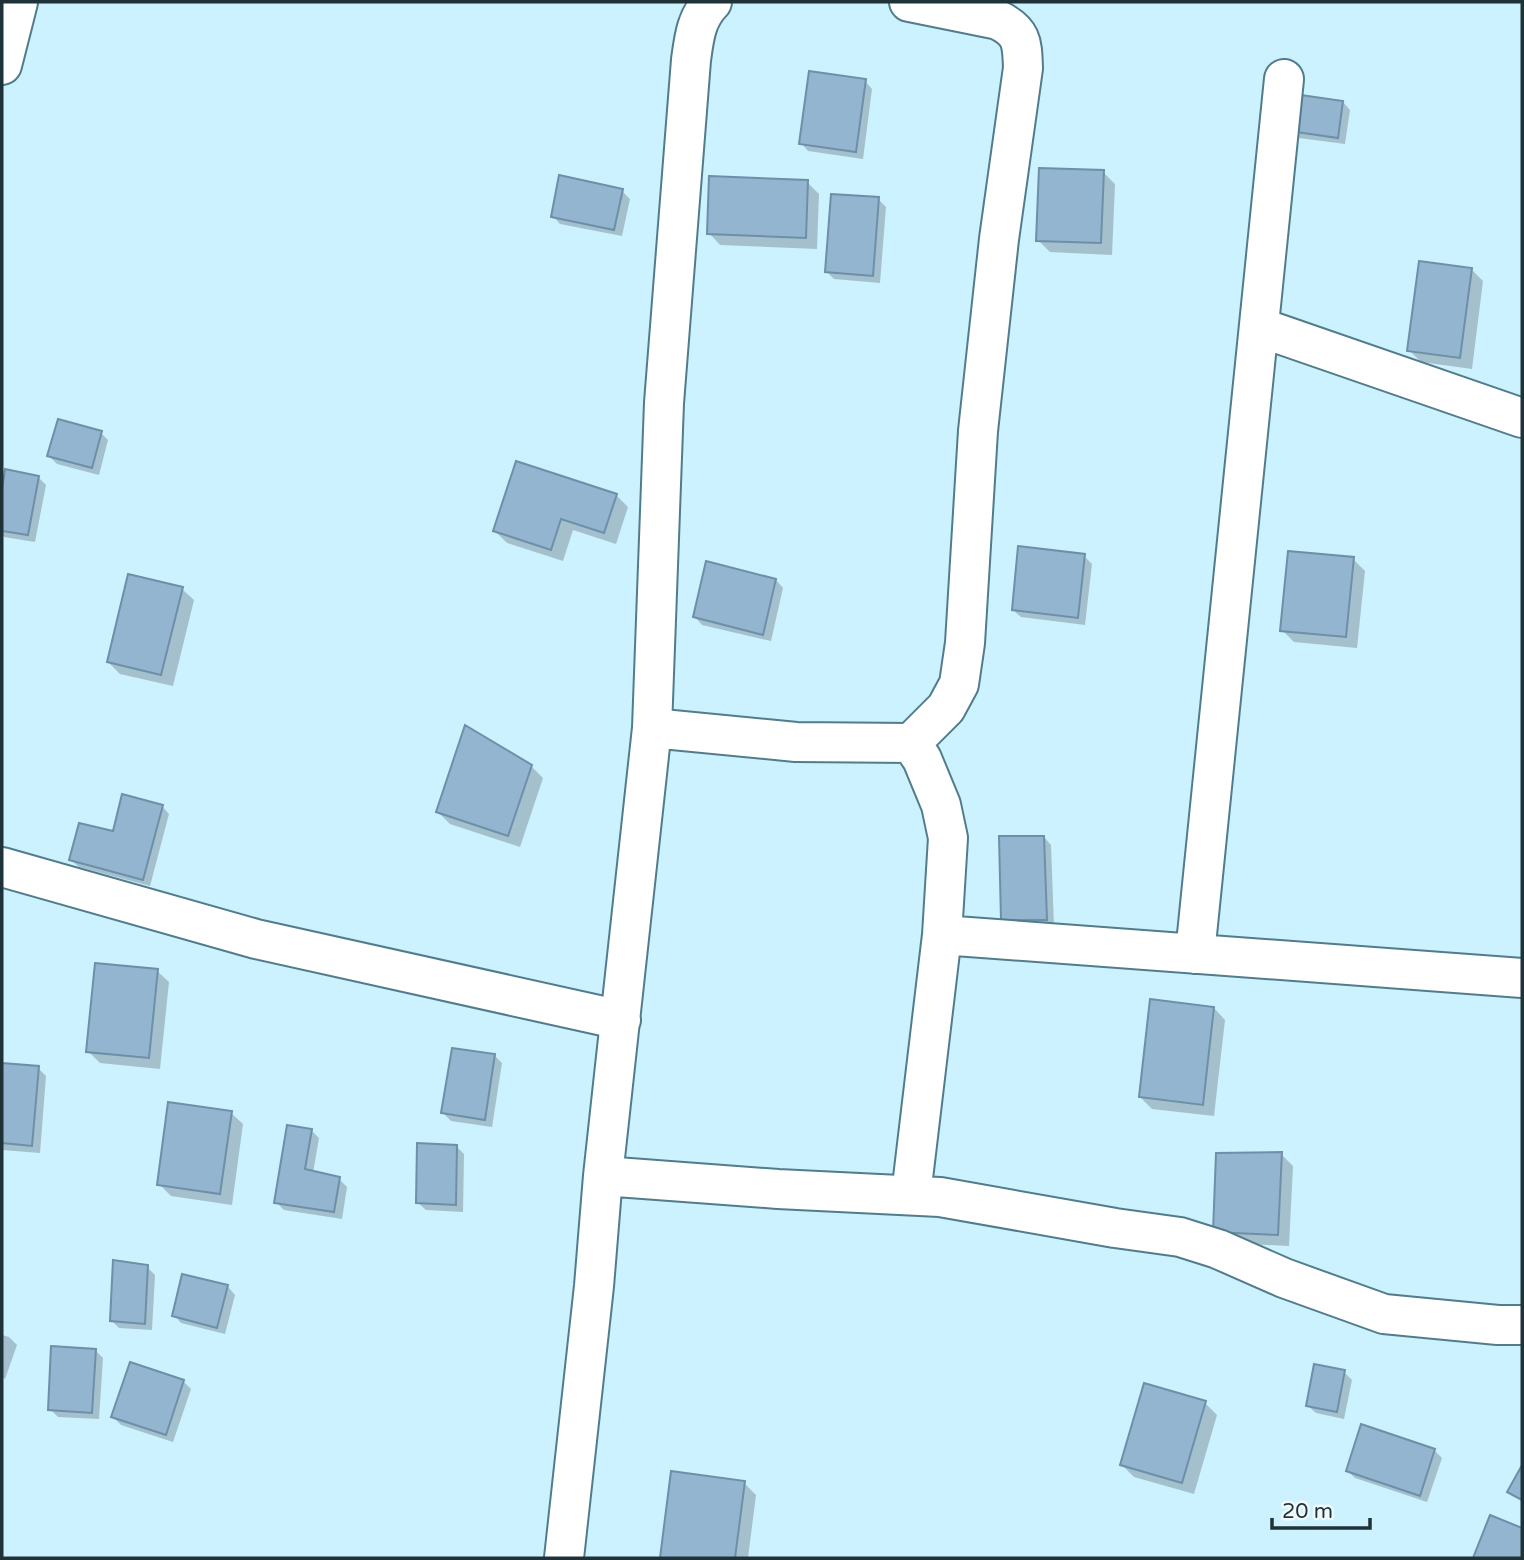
<svg xmlns="http://www.w3.org/2000/svg" width="1524" height="1560" viewBox="0 0 1524 1560" font-family="'Varela Round',sans-serif">
  <rect width="100%" height="100%" fill="#ccf1ff"/>
  <path fill="#0003" d="M865,81L872,89L863,159L808,151L801,143Z
    M1343,102L1350,110L1345,144L1299,138L1291,130Z
    M1103,172L1115,184L1112,255L1050,252L1038,240Z
    M807,182L819,194L817,249L720,245L709,233Z
    M622,191L630,199L622,236L560,224L553,216Z
    M878,199L886,207L880,283L834,279L826,271Z
    M1471,269L1483,281L1472,369L1421,362L1409,350Z
    M101,433L108,440L99,475L57,464L49,456Z
    M7,472L38,477L46,485L35,542L4,537L2,534V499Z
    M616,495L628,507L616,544L573,530L563,561L507,543L495,531Z
    M1084,556L1092,564L1085,625L1021,617L1013,610Z
    M1353,559L1365,571L1357,648L1294,642L1282,630Z
    M776,580L783,588L771,641L702,625L695,617Z
    M182,589L194,600L173,686L120,674L108,662Z
    M531,766L543,778L520,847L450,824L438,812Z
    M162,806L169,814L150,886L79,867L71,860Z
    M1044,837L1051,845L1054,927H1010L1003,920Z
    M157,971L169,982L160,1069L100,1063L88,1051Z
    M1214,1008L1225,1020L1214,1116L1152,1109L1140,1097Z
    M494,1055L502,1063L492,1127L451,1121L443,1113Z
    M2,1065L38,1068L46,1076L40,1153L2,1150Z
    M231,1113L243,1124L232,1205L171,1196L159,1184Z
    M311,1130L319,1138L313,1173L339,1179L347,1187L342,1219L284,1210L276,1202Z
    M456,1146L464,1154L463,1212L426,1210L418,1203Z
    M1281,1154L1293,1166L1289,1246L1226,1243L1215,1231Z
    M147,1267L155,1275L152,1330L119,1328L112,1321Z
    M184,1276L228,1287L235,1295L225,1334L181,1323L174,1315Z
    M2,1335L9,1337L17,1345L5,1379L2,1377Z
    M95,1350L103,1358L99,1419L58,1417L50,1409Z
    M1344,1372L1352,1380L1344,1419L1316,1413L1308,1406Z
    M183,1381L191,1389L173,1442L121,1425L113,1417Z
    M1205,1403L1217,1415L1194,1494L1134,1477L1122,1465Z
    M1434,1450L1442,1458L1427,1502L1355,1478L1348,1471Z
    M673,1473L744,1483L756,1495L748,1558H662Z"/>
  <path fill="#93b5cf" stroke="#6e8fa8" stroke-width="2" d="M809,71L866,79L856,152L799,144Z
    M1294,94L1343,101L1338,138L1289,131Z
    M1039,168L1104,170L1101,243L1036,241Z
    M559,175L623,189L614,230L551,217Z
    M709,176L808,180L806,238L707,234Z
    M831,194L879,197L873,276L825,272Z
    M1419,261L1472,268L1460,358L1407,351Z
    M58,419L102,431L92,468L47,456Z
    M516,461L617,494L604,533L561,519L551,550L493,531Z
    M5,469L39,476L28,535L2,531V489Z
    M1018,546L1085,554L1078,618L1012,610Z
    M1288,551L1354,557L1346,637L1280,631Z
    M706,561L776,579L763,635L693,617Z
    M128,574L183,587L161,675L107,662Z
    M465,725L532,765L508,836L436,812Z
    M122,794L163,805L143,880L69,860L79,823L113,831Z
    M999,836H1044L1047,920H1001Z
    M95,963L158,969L149,1058L86,1052Z
    M1150,999L1214,1007L1203,1105L1139,1097Z
    M452,1048L495,1054L485,1120L441,1113Z
    M2,1063L39,1066L32,1146L2,1143Z
    M168,1102L232,1111L220,1194L157,1185Z
    M287,1125L312,1129L305,1169L340,1177L334,1212L274,1203Z
    M417,1143L457,1145L456,1205L416,1203Z
    M1282,1152L1278,1235L1213,1232L1216,1153Z
    M113,1260L148,1265L145,1324L110,1321Z
    M182,1274L228,1285L217,1328L172,1316Z
    M51,1346L96,1349L92,1413L48,1410Z
    M130,1362L184,1380L166,1435L111,1417Z
    M1314,1364L1345,1370L1337,1412L1306,1406Z
    M1144,1383L1206,1401L1182,1483L1120,1465Z
    M1361,1424L1435,1449L1420,1496L1346,1471Z
    M1522,1465V1500L1507,1492Z
    M671,1471L745,1481L735,1558H660Z
    M1490,1515L1522,1528V1558H1473Z"/>
  <g fill="none" stroke-linecap="round" stroke-linejoin="round">
    <defs>
      <path id="street" d="M909,2L998,20C1023,32 1022,44 1023,68L999,239L978,431L965,643L959,684L946,708L911,743
        M2,65L18,2
        M1259,327L1522,418
        M652,728L796,742L911,743L922,759L941,805L948,838L942,935L911,1195
        M2,867L256,939L621,1020
        M942,935L1522,978
        M1195,954L1284,79
        M603,1176L778,1189L940,1197L1115,1228L1180,1237L1218,1249L1284,1278L1384,1314L1498,1325H1522
        M564,1558L594,1286L603,1176L652,728L664,403L691,60C694,38 696,18 712,2"/>
    </defs>
    <use href="#street" stroke="#517c8c" stroke-width="42"/>
    <use href="#street" stroke="#fff" stroke-width="38"/>
  </g>
  <rect width="1524" height="1560" fill="none" stroke="#1f3238" stroke-width="7"/>
  <path d="M1272 1518v10h98v-10" fill="none" stroke="#1f3238" stroke-width="3.5"/>
  <text x="1282" y="1518" font-size="21" fill="#1f3238" stroke="#f0f9fd" stroke-width="5" paint-order="stroke">20 m</text>
</svg>
